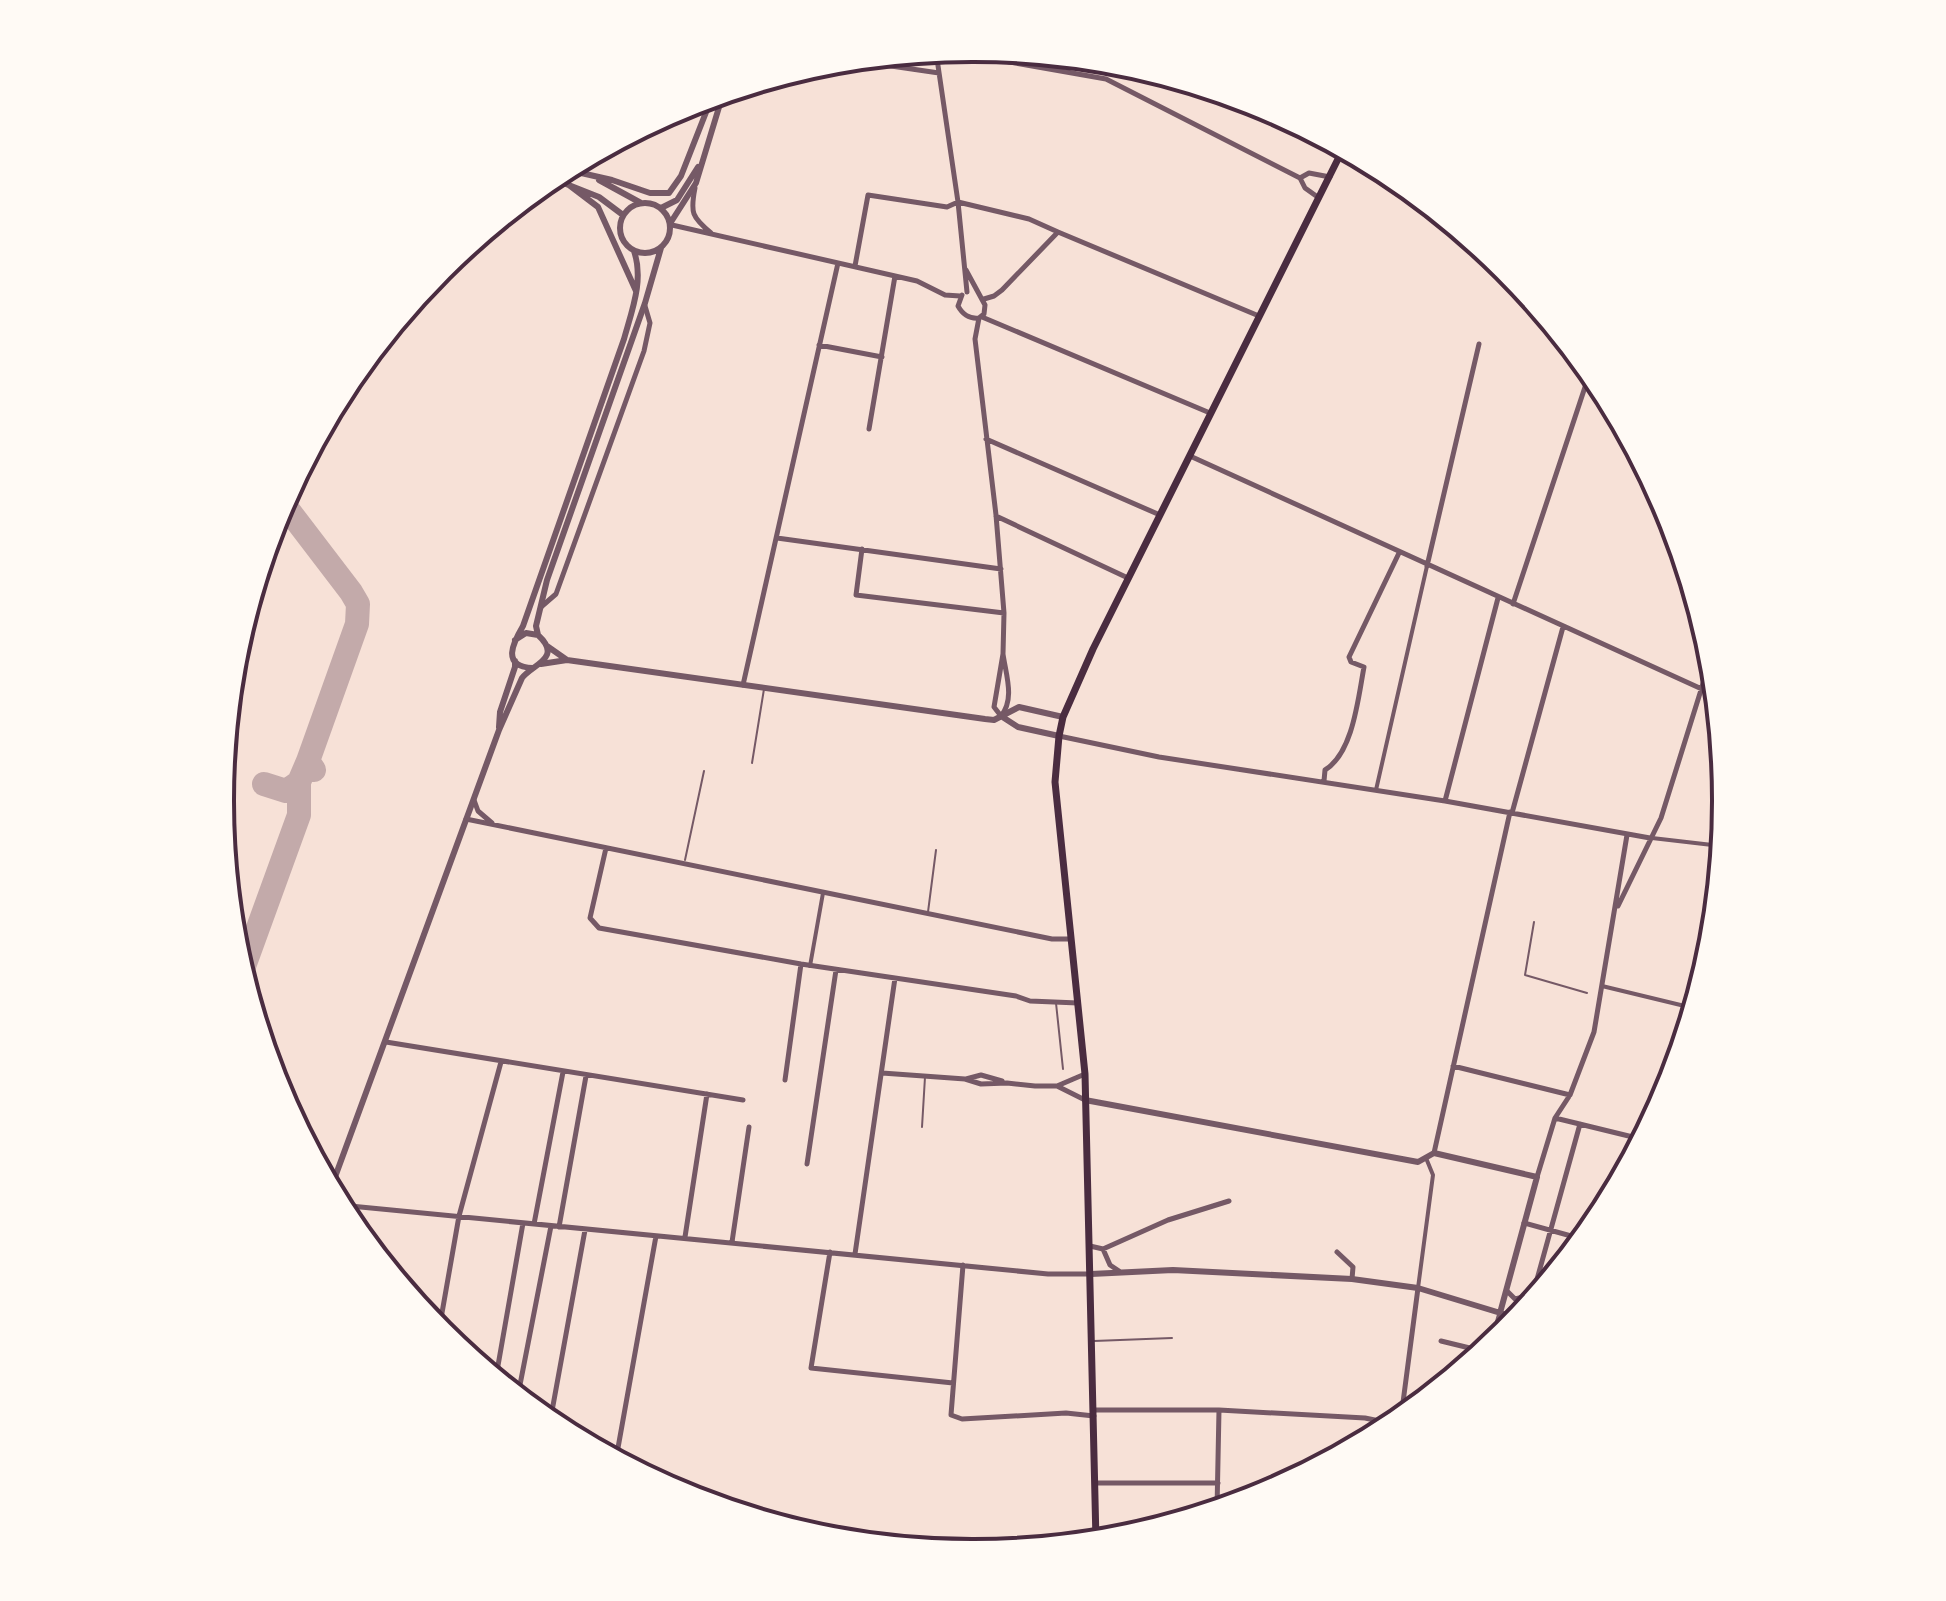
<svg xmlns="http://www.w3.org/2000/svg" width="1946" height="1601" viewBox="0 0 1946 1601" font-family="'Times New Roman',serif">
  <rect width="100%" height="100%" fill="#f7e1d7"/>
  <g fill="none" stroke-linecap="round" stroke-linejoin="round">
    <path stroke="#c3aaaa" stroke-width="24" d="M283,503L351,592L358,604L357,624L308,761L314,770
      M264,784L286,791L299,782
      M242,972L299,815V782L308,761"/>
    <path stroke="#755966" stroke-width="2" d="M752,763L764,689
      M685,860L704,771
      M928,912L936,850
      M1534,922L1525,975L1587,993
      M1056,1003L1063,1069
      M922,1127L925,1077
      M424,1312L439,1315
      M1094,1341L1172,1338"/>
    <path stroke="#755966" stroke-width="4" d="M1376,790L1427,566
      M1652,838L1721,846
      M810,966L823,893
      M1602,986L1693,1008
      M1418,1288L1433,1175L1426,1158"/>
    <path stroke="#755966" stroke-width="5" d="M947,51L1106,79L1300,178
      M936,52L958,202L967,292
      M850,60L939,73
      M1019,62L1020,53
      M1300,178L1309,173L1330,177
      M1300,178L1305,188L1319,198
      M695,188C690,213 692,217 711,233
      M958,202L1029,219L1058,232
      M672,225L917,281L945,295L960,296
      M855,266L868,195L947,207L958,202
      M966,270L985,305L984,314L979,318L975,339L996,515L1004,613L1003,654L994,707L1001,716C1015,699 1006,675 1003,654
      M962,295L958,306C963,315 969,319 979,318
      M984,299L994,296L1002,290L1058,232L1259,316
      M982,317L1210,413
      M819,345L882,357
      M869,429L895,276
      M986,439L1160,515
      M1190,456L1715,695
      M996,516L1128,578
      M777,538L1001,569
      M862,549L856,595L1004,613
      M1427,566L1479,344
      M1513,604L1590,372
      M541,607L556,594L644,351L650,323L645,306
      M743,685L838,263
      M1059,736L1159,757L1445,801L1650,838
      M1324,781L1325,770C1353,753 1358,699 1364,667L1351,662L1349,657L1399,553
      M474,800L478,811L492,823
      M1445,801L1498,598
      M1512,813L1563,627
      M466,819L1052,939H1071
      M606,848L590,918L599,928L801,964L1016,996L1030,1001L1078,1003
      M1618,906L1661,818L1711,658
      M386,1042L743,1100
      M1453,1066L1570,1095
      M882,1073L965,1079L981,1084L1007,1083L1035,1086H1057L1085,1074
      M966,1079L981,1075L1002,1081
      M785,1080L801,964
      M1057,1086L1085,1100
      M1555,1118L1641,1139
      M1434,1153L1510,812
      M807,1164L836,970
      M1537,1177L1555,1118L1570,1095L1594,1032L1627,835
      M340,1205L1048,1274H1090
      M1524,1223L1582,1239
      M534,1224L563,1072
      M559,1227L586,1076
      M685,1237L707,1094
      M732,1242L749,1127
      M1090,1246L1103,1249L1168,1220L1229,1201
      M1103,1249L1110,1265L1119,1271
      M830,1252L811,1368L953,1383
      M1337,1252L1353,1267L1352,1279
      M855,1254L895,978
      M963,1265L951,1415L962,1419L1066,1413L1094,1416
      M1507,1291L1515,1299L1532,1295
      M1531,1301L1580,1124
      M439,1330L459,1216L501,1062
      M1441,1341L1482,1351
      M1491,1344L1500,1313
      M496,1377L523,1223
      M518,1395L551,1226
      M1095,1410H1219L1365,1418L1394,1424
      M1402,1410L1418,1288
      M550,1422L585,1230
      M1394,1424L1395,1415L1402,1410
      M616,1459L656,1236
      M1096,1483H1218
      M1217,1509L1219,1410
      M1096,1538H1123"/>
    <path stroke="#755966" stroke-width="6" d="M568,170L612,180L650,193H669L681,176L712,97
      M551,178L599,197L623,215
      M599,180L641,203
      M569,185L598,207L636,291
      M620 228a25 25 0 1 1 50 0a25 25 0 1 1-50 0Z
      M661,208L677,200L698,167
      M671,222L696,183L723,94
      M538,635L536,626L547,580L645,303L661,248
      M547,646L567,660
      M541,664L567,660L985,719L994,720L1019,707L1063,717
      M532,668C501,666 513,643 523,626L624,339C632,310 644,280 634,251
      M1001,716L1018,727L1059,736
      M499,727L500,712L515,667V661
      M1085,1100L1418,1162L1434,1153L1537,1177L1500,1313
      M331,1188L499,730L522,678C533,664 563,658 538,635L526,633L515,640
      M1091,1274L1173,1270L1352,1279L1418,1288L1517,1318"/>
    <path stroke="#4a2c40" stroke-width="7" d="M1096,1541L1085,1074L1055,782L1059,736L1063,717L1093,649L1343,149"/>
  </g>
  <path d="M0 0H1946V1601H0ZM972 62H974A738 738 0 0 1 1712 800V801A738 738 0 0 1 974 1539H972A738 738 0 0 1 234 801V800A738 738 0 0 1 972 62Z" fill="#fffaf5" fill-rule="evenodd"/>
  <path fill="none" stroke="#4a2c40" stroke-width="4" d="M972 62H974A738 738 0 0 1 1712 800V801A738 738 0 0 1 974 1539H972A738 738 0 0 1 234 801V800A738 738 0 0 1 972 62Z"/>
</svg>
